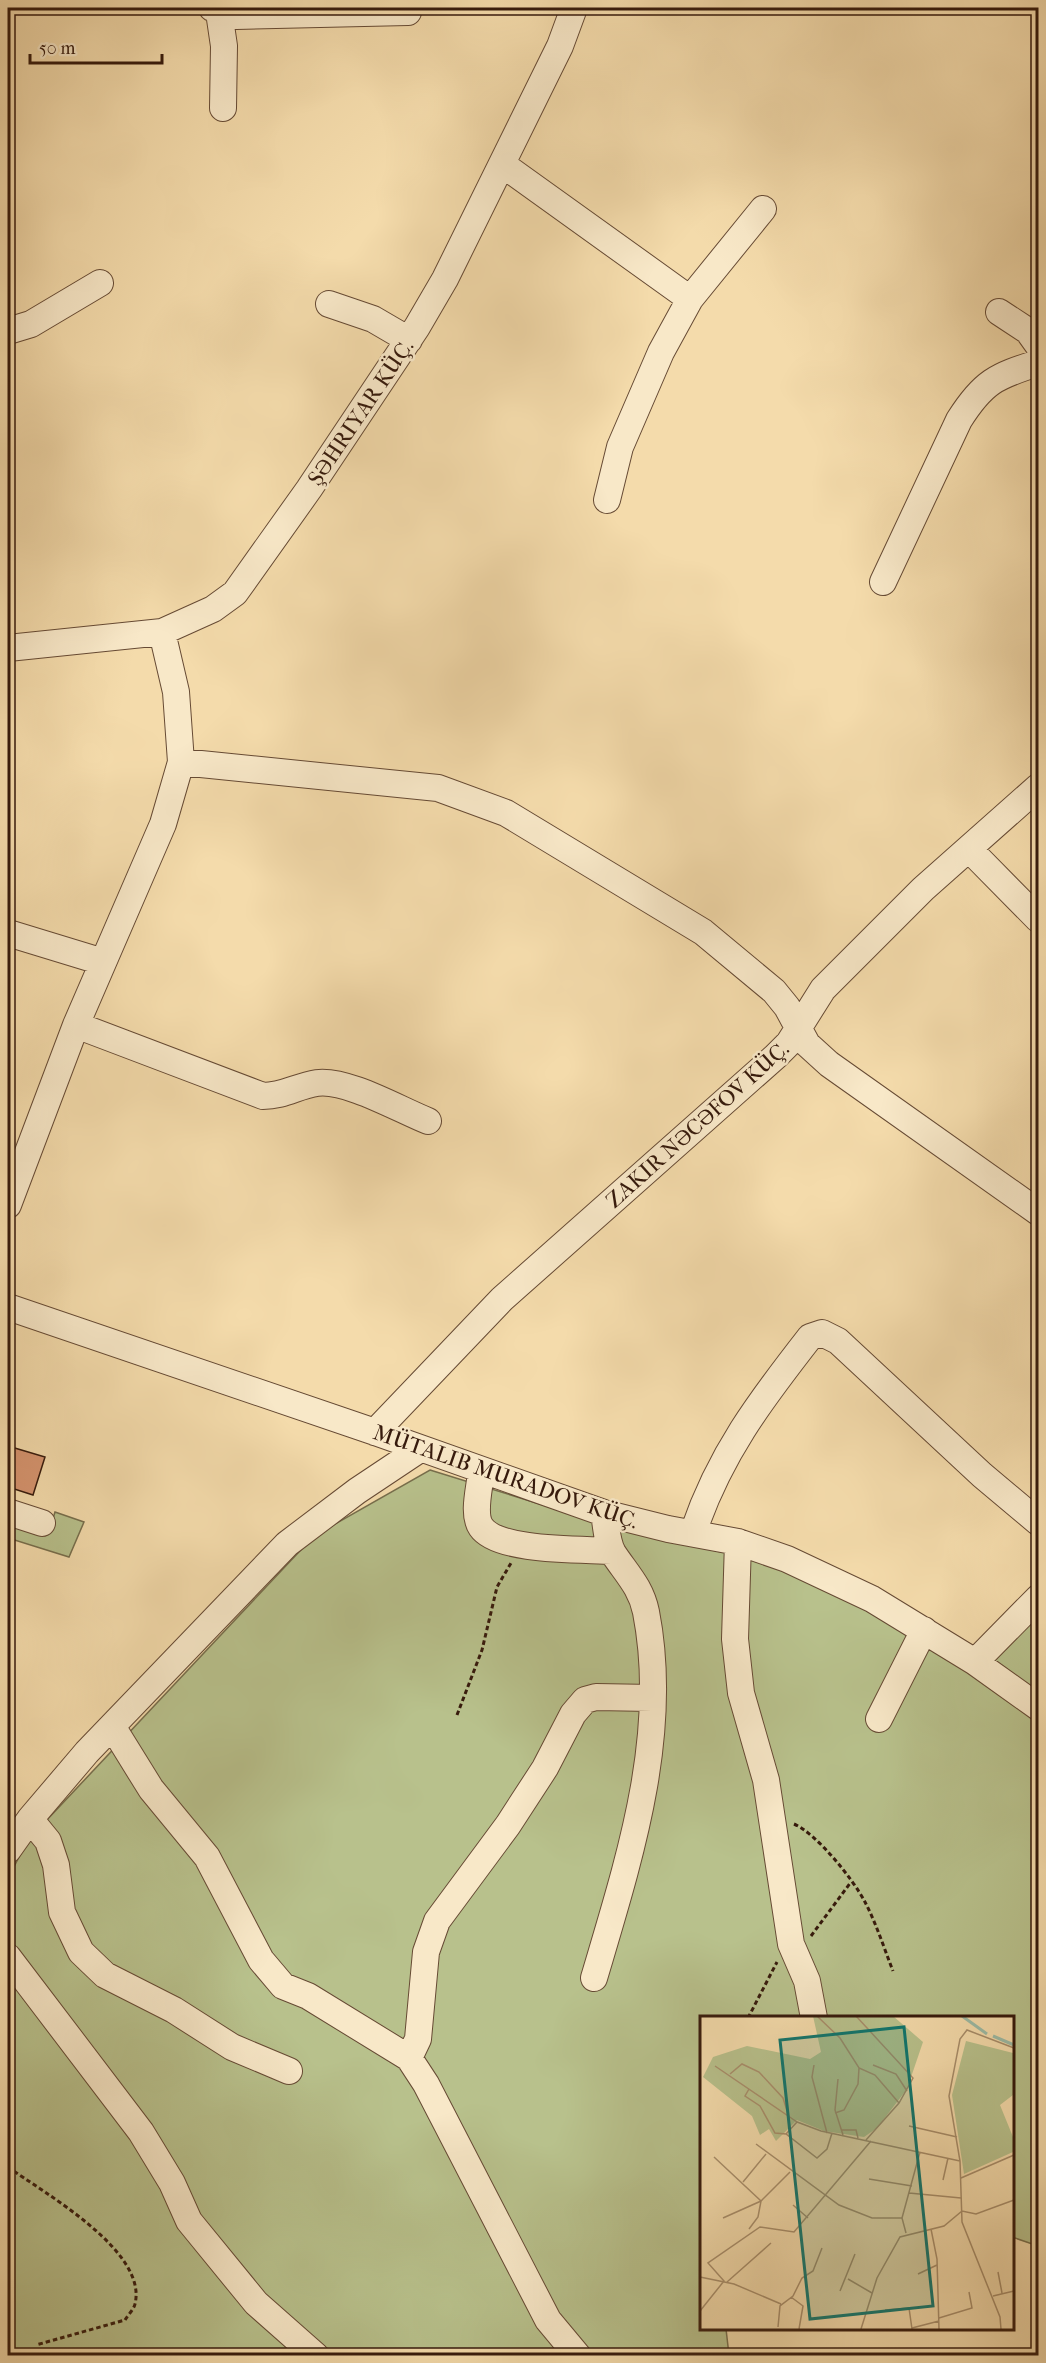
<svg xmlns="http://www.w3.org/2000/svg" width="1046" height="2363" viewBox="0 0 1046 2363" font-family="'IM FELL French Canon',serif">
  <rect width="100%" height="100%" fill="#f4dbab"/>
  <filter id="stains"><feTurbulence type="fractalNoise" baseFrequency=".00333" numOctaves="4"/><feColorMatrix values="0 0 0 0 .2 0 0 0 0 .09 0 0 0 0 .02 0 0 0 .5 -.17"/></filter>
  <radialGradient id="worn" r=".72"><stop offset=".6" stop-color="#630" stop-opacity="0"/><stop offset="1" stop-color="#630" stop-opacity=".3"/></radialGradient>
  <path fill="#b8c18c" stroke="#776e4c" stroke-width="1.5" d="M430,1470L630,1532L758,1560L876,1613L978,1674L1038,1608V2246L1012,2237V2018H701V2328L726,2329L729,2355H8V1878L28,1840L314,1536Z
    M55,1512L84,1522L69,1557L8,1538V1519L49,1532Z"/>
  <path fill="#d6946f" stroke="#361a0c" stroke-width="1.5" d="M8,1446L45,1457L33,1495L8,1487Z"/>
  <g fill="none" stroke-linecap="round" stroke-linejoin="round">
    <defs>
      <path id="minor" d="M212,8L236,16L408,12
        M219,12L224,46L223,108
        M502,164L690,299
        M329,304L373,319L409,340
        M999,312L1028,331L1038,345
        M8,331L31,324L100,283
        M607,500L620,447L661,352L690,299L763,209
        M883,582L959,420C983,382 996,376 1038,363
        M8,648L162,632L213,609L235,593L309,489L417,327L445,279L560,46L574,8
        M181,762L438,788L506,813L703,932L774,991L787,1007L807,1044L829,1064L1038,1212
        M969,849L1038,919
        M8,933L103,962
        M76,1025L263,1096C284,1096 297,1086 317,1083C347,1079 400,1110 428,1121
        M8,1205L76,1025L163,824L181,762L176,692L162,632
        M8,1307L375,1432L604,1513L668,1529L738,1542L787,1559L872,1599L975,1662L1038,1598
        M375,1432L502,1299L776,1056L789,1043L823,989L923,889L1038,787
        M481,1472C480,1487 472,1514 481,1527C498,1552 583,1549 612,1551
        M8,1512L42,1523
        M693,1533C719,1455 760,1401 810,1337L822,1333L838,1341L982,1475L1038,1522
        M738,1542L735,1639L741,1693L766,1780L791,1944L807,1981L814,2018
        M975,1662L1038,1707
        M879,1719L924,1630
        M112,1726L151,1789L207,1857L261,1960L283,1986L308,1996L409,2058L426,2084L548,2320L578,2356
        M30,1819L48,1841L56,1865L62,1912L81,1952L105,1975L174,2010L232,2047L289,2071
        M8,1850L30,1819L87,1752L287,1544L357,1491L420,1449
        M8,1957L141,2132L172,2183L189,2221L256,2303L316,2356
        M594,1978C629,1860 670,1735 646,1612C641,1587 626,1573 613,1553C607,1543 606,1525 604,1513
        M409,2058L418,2039L426,1952L437,1921L508,1825L545,1768L573,1714L585,1700L596,1697L652,1698"/>
    </defs>
    <use href="#minor" stroke="#664a34" stroke-width="28"/>
    <path stroke="#361a0c" stroke-width="3" stroke-dasharray="4.5 3" stroke-linecap="butt" d="M457,1715L482,1650L497,1587L511,1563
      M794,1824C817,1834 853,1879 865,1902C876,1923 884,1948 893,1971
      M811,1936L851,1882
      M748,2018L777,1962
      M8,2167C44,2193 148,2251 135,2304C134,2309 128,2315 125,2320L36,2345"/>
    <use href="#minor" stroke="#f8e8c8" stroke-width="26"/>
  </g>
  <g text-anchor="middle" stroke-width="5" stroke-linejoin="round" paint-order="stroke">
    <g font-size="22" fill="#361a0c" stroke="#f8e8c8">
      <text transform="translate(360 412) rotate(-56)" y="8">ŞƏHRIYAR KÜÇ.</text>
      <text transform="translate(697 1124) rotate(-42)" y="8">ZAKIR NƏCƏFOV KÜÇ.</text>
      <text transform="translate(506 1476) rotate(19)" y="8">MÜTALIB MURADOV KÜÇ.</text>
    </g>
  </g>
  <g transform="translate(700 2016)">
    <rect width="314" height="314" fill="#f4dbab"/>
    <path d="M113,0H193L223,26L207,73L177,112L164,121L124,115L97,104L76,125L69,113L60,119L52,100L3,61L13,41L47,30L110,43L121,36ZM266,25L313,37V79L300,89L313,121V136L264,158L252,79Z" fill="#b8c18c"/>
    <path fill="none" stroke="#9cbba6" stroke-width="3" d="M262,0L287,18M293,20L314,29"/>
    <path fill="none" stroke="#a88e6b" stroke-width="1.5" d="M117,0L140,22L159,52L175,59L199,87M156,0L213,62L199,87L166,124M114,49L112,61L127,117M173,49L196,58L207,75M15,50L97,106M30,58L42,48L59,56L83,82L89,101M138,63L135,94L143,119M49,73L45,80L60,90L75,117L86,118L117,142L127,133L132,117M135,97L144,94L158,68L159,52M209,110L257,121M142,114H156L158,122M86,118L97,106L121,115L260,145M56,128L139,189L172,202H202M14,141L61,185L58,201L49,213M261,162L314,139M169,163L212,170M243,164L248,142M43,166L66,138M209,177L261,182M93,189L108,202M23,202L61,185L90,156M231,213L237,243L239,313M206,217L202,202L220,136M298,256L302,277M218,258L237,249M0,261L34,268L81,288M148,263L172,277M27,266L71,227M140,275L155,238M293,280L314,275M91,281L103,290L99,313M185,294L209,292L212,313M0,295L24,265L8,247L60,211L94,216L171,125M239,302L272,292L269,276M78,311L80,290L93,280L102,262L113,255L122,232M212,312L239,305M161,313L177,262L200,221L244,210L262,195L276,198L314,184M301,313L300,301L262,206L260,145L249,80L260,23L267,14L314,32"/>
    <path fill="#0f766e" fill-opacity="0.15" stroke="#0f766e" stroke-width="3" d="M204,11L233,290L110,303L80,24Z"/>
    <rect width="314" height="314" fill="none" stroke="#361a0c" stroke-width="3"/>
  </g>
  <rect width="1046" height="2363" fill="none" stroke="#f4dbab" stroke-width="30"/>
  <rect x="9" y="9" width="1028" height="2345" fill="none" stroke="#361a0c" stroke-width="3"/>
  <rect x="15" y="15" width="1016" height="2333" fill="none" stroke="#361a0c" stroke-width="1.5"/>
  <path d="M30 54v9h132v-9" fill="none" stroke="#361a0c" stroke-width="3"/>
  <text x="39" y="54" font-size="18" fill="#361a0c" stroke="#f8e8c8" stroke-width="4.5" paint-order="stroke">50 m</text>
  <rect width="100%" height="100%" filter="url(#stains)"/>
  <rect width="100%" height="100%" fill="url(#worn)"/>
</svg>
